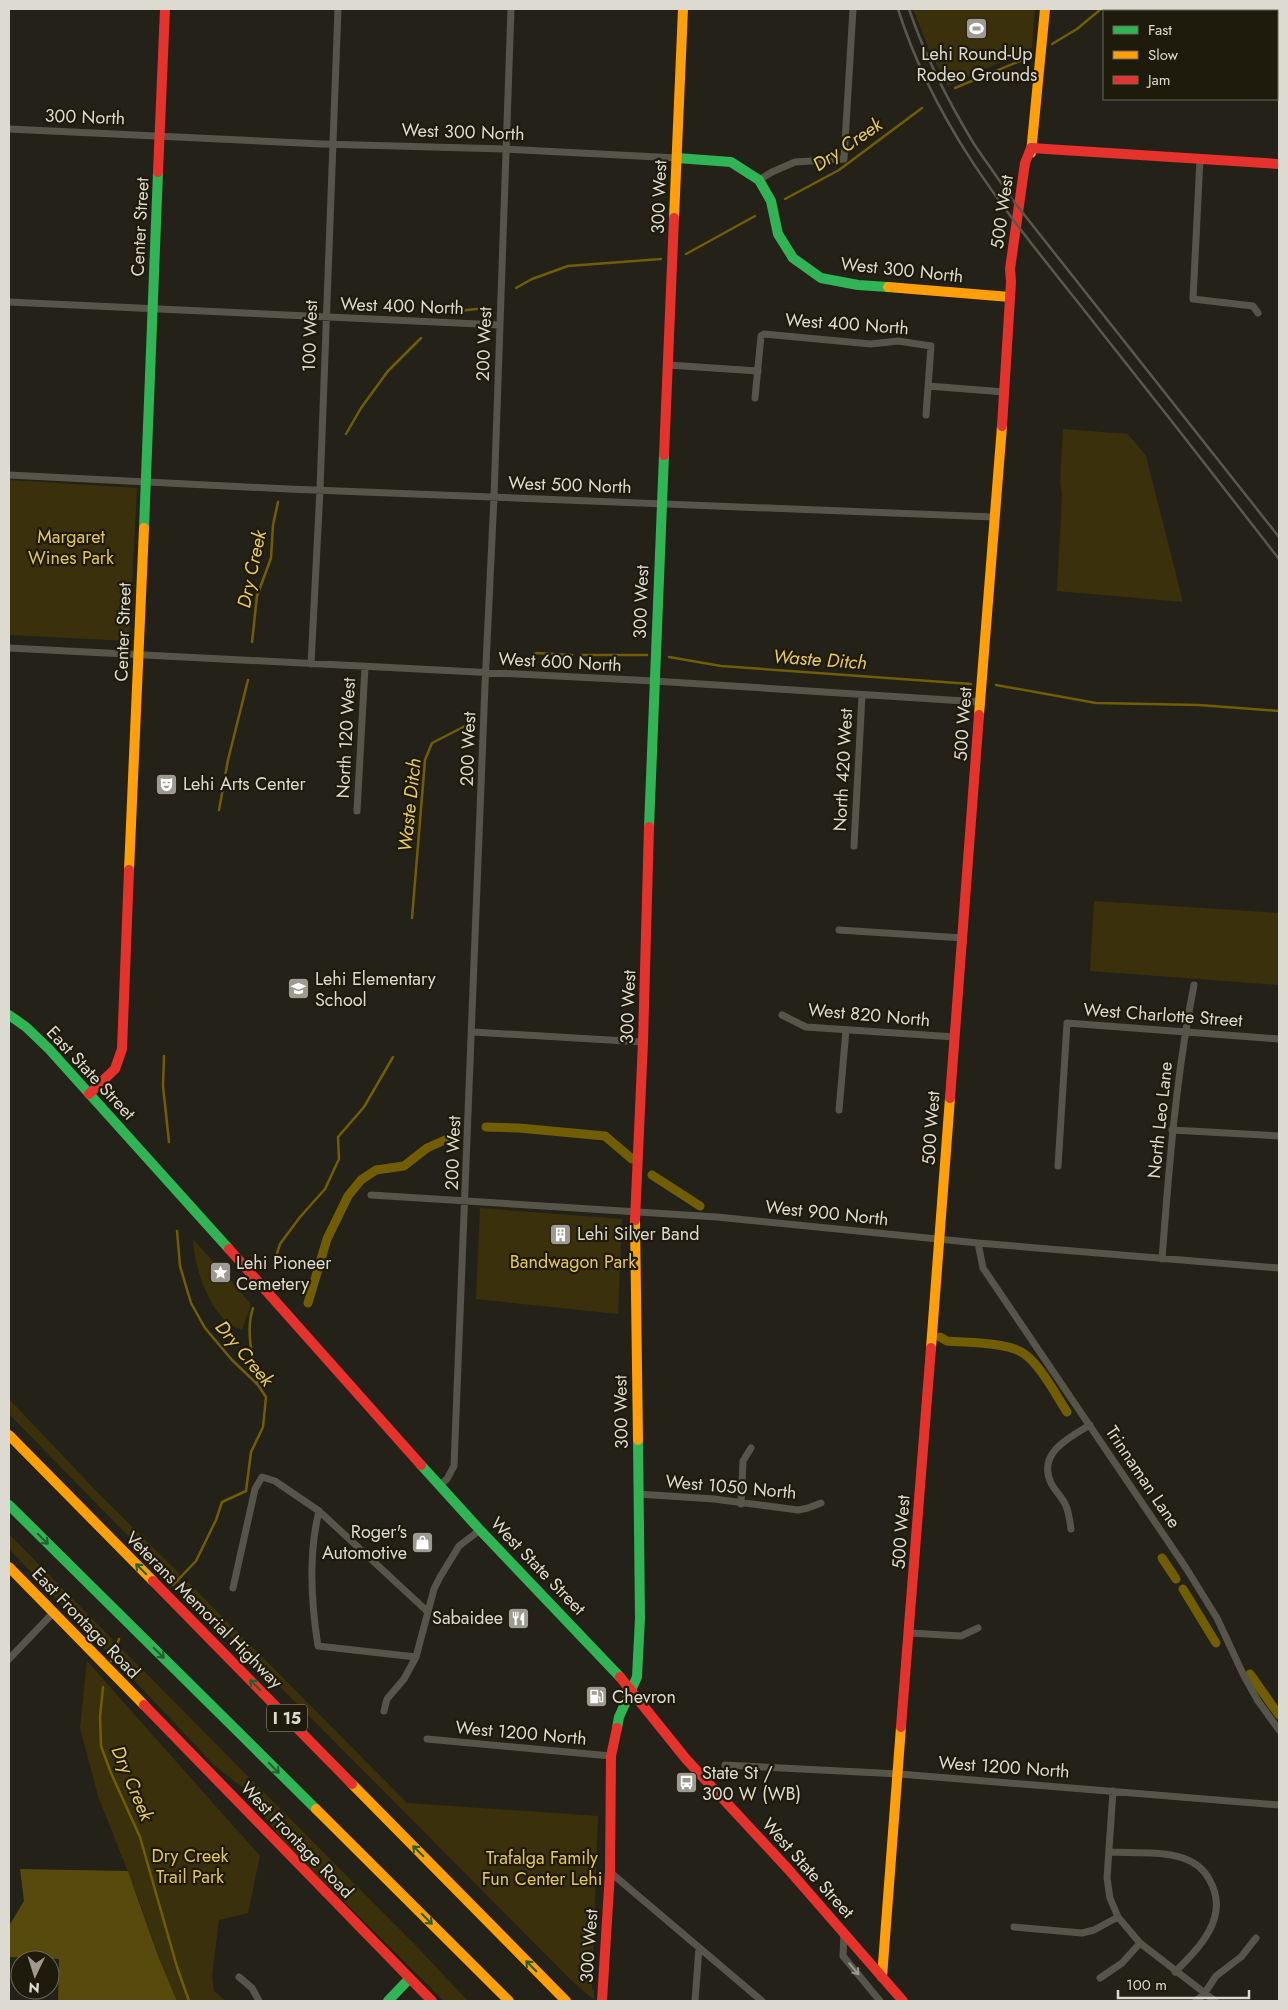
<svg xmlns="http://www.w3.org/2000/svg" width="1288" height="2010" viewBox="0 0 1288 2010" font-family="Jost,sans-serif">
  <rect width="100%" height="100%" fill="#242119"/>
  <path fill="#3a310c" d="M913,9H1035L1032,48L948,86L931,54Z
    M1063,429L1128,434L1146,456L1183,602L1057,591L1062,495L1060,483Z
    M9,480L137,488L129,641L9,635Z
    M1094,901L1279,913V985L1090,971Z
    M480,1208L622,1219L618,1314L476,1299Z
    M193,1239L251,1304L242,1330C237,1328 232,1326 228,1323C207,1306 194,1265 193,1239Z
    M9,1399L100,1495L180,1574L178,1578L181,1582L185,1579L407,1803L598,1816L592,1989L594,1991V2000L572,1981L190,1596L132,1540L9,1414Z
    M9,1534L113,1640L109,1654L9,1549Z
    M118,1645L421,1951L468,2001H444L286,1844L249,1798L247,1791L215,1766L115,1660Z
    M87,1661L260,1856L248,1913L219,1920L212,1976L214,1991L226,2001H239H177L158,1956L136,1892L98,1796L80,1728Z"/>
  <path fill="#574a0c" d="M20,1869L128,1871L158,1956L177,2001H58L59,1959L9,1957V1926L24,1901Z"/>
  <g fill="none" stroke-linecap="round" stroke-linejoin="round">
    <path stroke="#715e02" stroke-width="2.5" d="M1052,44L1077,29L1101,9
      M955,88L1027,58
      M785,199L839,170L922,108
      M686,254L755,216
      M516,288L532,279L568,266L661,259
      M450,312L485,308
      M346,434L361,408L388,371L421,338
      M252,642L257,596L271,558L273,525L278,502
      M580,655H647
      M669,657L721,666L971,684
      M528,661L536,653L572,655
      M996,685L1096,703L1199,705L1279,711
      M219,810L228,760L248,680
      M412,918L425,760L432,743L473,722
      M164,1056L163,1086L169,1142
      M273,1266L280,1244L300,1217L325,1189L339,1159L338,1137L364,1107L393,1057
      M253,1308C245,1331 253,1360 258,1383
      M173,1585L196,1561L216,1520L222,1502L246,1491L251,1452L263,1427L266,1397L258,1385L232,1360L205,1328L191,1303L180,1266L177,1231
      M111,1661L119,1639
      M103,1687L100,1717L101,1746L111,1773L140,1837L177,1967L189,2001"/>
    <path stroke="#715e02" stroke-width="9" d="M486,1127L519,1128L605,1136L632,1159
      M652,1175L700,1206
      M308,1303L327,1239L348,1196L361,1180L376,1170L404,1166L427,1148L456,1135
      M940,1337L947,1341C968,1343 1006,1342 1023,1353C1040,1364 1056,1395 1067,1412
      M1162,1558L1176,1579
      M1183,1589L1216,1643
      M1250,1674L1279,1715"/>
    <path stroke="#57544a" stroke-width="7" d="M9,129L322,144L505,149L677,158
      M1200,159L1193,299L1253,306L1258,313
      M759,180L772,172L795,162L844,159L853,9
      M9,302L500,325
      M668,365L758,371
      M928,386L1004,392
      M755,398L761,336L764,334L871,344L898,341L931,346L926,415
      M9,475L288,489L994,517
      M9,648L654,681L980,702
      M311,664L320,489L338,9
      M357,811L365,667
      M854,846L862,695
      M839,930L963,938
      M782,1015L806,1027L955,1037
      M473,1032L643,1042
      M839,1110L846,1030
      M1172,1130L1279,1136
      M1058,1166L1067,1023L1279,1039
      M371,1195L717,1217L978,1243L1279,1268
      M978,1243L983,1268L1186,1568L1217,1618L1243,1674L1258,1701L1279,1730
      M1162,1259C1169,1167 1176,1076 1194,985
      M440,1485L447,1479L454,1466L485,685L494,497L511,9
      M638,1494L714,1499L798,1510L808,1508L821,1503
      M741,1504L743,1461L751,1448
      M319,1511C308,1555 311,1602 318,1646L416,1657
      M1071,1529C1070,1522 1069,1513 1066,1506C1063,1498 1055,1491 1051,1483C1037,1453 1069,1438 1090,1425
      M233,1588L255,1489L262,1477L275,1481L319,1511L428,1612
      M910,1633L961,1636L978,1628
      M9,1659L53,1613
      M384,1711L387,1699L404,1679L416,1657L434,1589L440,1577L459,1546L480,1530
      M427,1739L611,1756
      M725,1765L899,1774L1279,1805
      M1113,1791L1107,1878L1110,1898L1118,1917L1140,1943L1215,2001
      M1110,1852C1133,1853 1161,1851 1183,1858C1194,1862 1204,1869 1209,1879C1231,1916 1200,1947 1175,1972
      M610,1872L762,2001
      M1014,1927L1082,1933L1094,1930L1118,1917
      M844,1932L843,1956L880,2001
      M239,1977L252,1988L259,2001
      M1100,1978L1122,1963L1140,1943
      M695,2001L699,1948
      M1196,2001L1204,1994L1216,1976L1241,1957L1256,1938"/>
    <path stroke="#30b455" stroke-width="10" d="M677,158L731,162L759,180L771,201L778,234L793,258L821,278L858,285L888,287
      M144,528L158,172
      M649,827L664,455
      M9,1015L26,1027L49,1049L229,1249
      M421,1465L480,1530L620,1677
      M9,1505L316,1809
      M617,1728L619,1717L637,1677L640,1618L638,1440
      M388,2001L409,1979"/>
    <path stroke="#ff9f0a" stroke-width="10" d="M1031,153L1045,9
      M674,218L683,9
      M888,287L1010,297
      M979,715L1002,426
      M129,870L144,528
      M635,1220L638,1440
      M931,1348L950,1098
      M9,1435L153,1581
      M9,1567L144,1705
      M352,1784L566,2001
      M316,1809L509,2001
      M882,1977L901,1727"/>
    <path stroke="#e5322d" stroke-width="10" d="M1031,148L1279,164
      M158,172L165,9
      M1002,426L1011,282L1010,269L1025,163L1031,148
      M664,455L674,218
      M89,1094L115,1069L122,1049L129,870
      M950,1098L979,715
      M635,1220L643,1042L649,827
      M229,1249L421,1465
      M153,1581L352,1784
      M620,1677L686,1759L788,1869L903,2001
      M144,1705L432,2001
      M901,1727L931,1348
      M602,2001L610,1872L611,1756L617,1728"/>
    <path stroke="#5a574f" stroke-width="2.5" d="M898,9C938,135 1015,222 1095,324C1157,402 1218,480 1279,559
      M909,9C925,56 948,101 974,144C986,162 999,179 1011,198L1279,537"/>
  </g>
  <defs><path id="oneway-shaft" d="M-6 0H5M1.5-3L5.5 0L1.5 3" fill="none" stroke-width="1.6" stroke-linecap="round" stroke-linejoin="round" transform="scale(1.25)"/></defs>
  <g stroke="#27602d">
    <use href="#oneway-shaft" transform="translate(43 1539) rotate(45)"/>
    <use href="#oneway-shaft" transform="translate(141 1569) rotate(-135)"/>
    <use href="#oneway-shaft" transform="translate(159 1653) rotate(45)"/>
    <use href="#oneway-shaft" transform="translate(255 1685) rotate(-135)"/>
    <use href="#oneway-shaft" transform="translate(274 1768) rotate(45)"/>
    <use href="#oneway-shaft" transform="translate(418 1851) rotate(-135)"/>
    <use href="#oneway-shaft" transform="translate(427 1919) rotate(45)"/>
    <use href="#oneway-shaft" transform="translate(531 1966) rotate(-135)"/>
  </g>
  <use stroke="#9a988e" href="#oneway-shaft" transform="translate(854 1969) rotate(50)"/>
  <defs>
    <symbol id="stadium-square" viewBox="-11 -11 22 22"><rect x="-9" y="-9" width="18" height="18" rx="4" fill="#9c9a91" stroke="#1f1b0c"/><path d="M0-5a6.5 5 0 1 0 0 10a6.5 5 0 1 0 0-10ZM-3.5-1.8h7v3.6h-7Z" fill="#fff"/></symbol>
    <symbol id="theatre-square" viewBox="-11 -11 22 22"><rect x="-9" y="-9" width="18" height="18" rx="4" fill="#9c9a91" stroke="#1f1b0c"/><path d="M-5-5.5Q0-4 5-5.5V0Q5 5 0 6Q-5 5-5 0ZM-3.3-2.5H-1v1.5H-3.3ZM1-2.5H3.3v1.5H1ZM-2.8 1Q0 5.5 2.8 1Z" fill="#fff"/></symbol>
    <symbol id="school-square" viewBox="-11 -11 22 22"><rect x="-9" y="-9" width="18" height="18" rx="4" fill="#9c9a91" stroke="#1f1b0c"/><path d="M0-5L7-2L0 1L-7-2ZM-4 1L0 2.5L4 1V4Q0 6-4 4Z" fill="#fff"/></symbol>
    <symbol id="building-square" viewBox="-11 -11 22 22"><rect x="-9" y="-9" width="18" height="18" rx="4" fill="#9c9a91" stroke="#1f1b0c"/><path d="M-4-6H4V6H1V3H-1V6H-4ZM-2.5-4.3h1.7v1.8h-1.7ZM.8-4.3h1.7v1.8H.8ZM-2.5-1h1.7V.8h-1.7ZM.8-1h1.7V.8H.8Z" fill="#fff"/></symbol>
    <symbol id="sight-square" viewBox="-11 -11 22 22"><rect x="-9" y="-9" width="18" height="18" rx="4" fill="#9c9a91" stroke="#1f1b0c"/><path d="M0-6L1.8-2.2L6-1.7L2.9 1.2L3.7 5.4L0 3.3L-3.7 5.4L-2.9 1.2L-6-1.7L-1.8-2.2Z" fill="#fff"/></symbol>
    <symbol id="shop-square" viewBox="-11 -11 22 22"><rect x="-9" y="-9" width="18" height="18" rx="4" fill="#9c9a91" stroke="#1f1b0c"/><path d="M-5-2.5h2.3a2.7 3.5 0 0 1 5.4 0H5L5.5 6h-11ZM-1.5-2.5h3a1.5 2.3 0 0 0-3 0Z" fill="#fff"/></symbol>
    <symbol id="restaurant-square" viewBox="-11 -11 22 22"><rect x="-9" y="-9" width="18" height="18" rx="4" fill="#9c9a91" stroke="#1f1b0c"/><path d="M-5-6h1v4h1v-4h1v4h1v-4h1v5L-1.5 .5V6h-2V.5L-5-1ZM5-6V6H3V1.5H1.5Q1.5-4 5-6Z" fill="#fff"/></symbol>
    <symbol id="fuel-square" viewBox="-11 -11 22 22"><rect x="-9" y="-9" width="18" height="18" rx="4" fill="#9c9a91" stroke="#1f1b0c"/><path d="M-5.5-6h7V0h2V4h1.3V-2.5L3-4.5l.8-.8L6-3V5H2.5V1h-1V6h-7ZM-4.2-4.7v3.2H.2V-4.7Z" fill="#fff"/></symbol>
    <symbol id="bus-square" viewBox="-11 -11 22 22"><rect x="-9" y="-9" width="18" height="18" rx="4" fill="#9c9a91" stroke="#1f1b0c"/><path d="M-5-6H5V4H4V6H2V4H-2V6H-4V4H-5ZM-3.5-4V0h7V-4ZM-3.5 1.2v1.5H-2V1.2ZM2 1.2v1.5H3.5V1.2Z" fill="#fff"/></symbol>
  </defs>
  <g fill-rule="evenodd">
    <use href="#stadium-square" x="964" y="16" width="25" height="25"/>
    <use href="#theatre-square" x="154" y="772" width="25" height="25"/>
    <use href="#school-square" x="286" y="976" width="25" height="25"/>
    <use href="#building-square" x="548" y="1222" width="25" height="25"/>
    <use href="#sight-square" x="208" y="1260" width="25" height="25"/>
    <use href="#shop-square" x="410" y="1530" width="25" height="25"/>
    <use href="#restaurant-square" x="506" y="1606" width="25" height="25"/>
    <use href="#fuel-square" x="584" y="1684" width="25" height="25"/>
    <use href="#bus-square" x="674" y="1770" width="25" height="25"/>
  </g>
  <g text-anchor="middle" stroke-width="4.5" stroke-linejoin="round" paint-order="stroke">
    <rect fill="#1f1b0c" stroke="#a4a196" stroke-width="1" x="267" y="1704.5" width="40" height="27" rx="4"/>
    <g font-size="16" font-weight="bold" fill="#dddbd1">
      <text x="287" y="1724">I 15</text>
    </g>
    <g font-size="18" fill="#dddbd1" stroke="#1f1b0c" text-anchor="start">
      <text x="977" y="60" text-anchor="middle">Lehi Round-Up<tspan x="977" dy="21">Rodeo Grounds</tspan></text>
      <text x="183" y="790">Lehi Arts Center</text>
      <text x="315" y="985">Lehi Elementary<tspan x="315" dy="21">School</tspan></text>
      <text x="577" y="1240">Lehi Silver Band</text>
      <text x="236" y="1269">Lehi Pioneer<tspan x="236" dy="21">Cemetery</tspan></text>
      <text x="407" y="1538" text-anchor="end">Roger's<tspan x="407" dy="21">Automotive</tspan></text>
      <text x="503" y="1624" text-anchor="end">Sabaidee</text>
      <text x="612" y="1703">Chevron</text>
      <text x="702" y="1779">State St /<tspan x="702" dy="21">300 W (WB)</tspan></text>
    </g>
    <g font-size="18" fill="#dddbd1" stroke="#1f1b0c">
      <text transform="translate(85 117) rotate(2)" y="6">300 North</text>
      <text transform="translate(463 132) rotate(2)" y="6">West 300 North</text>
      <text transform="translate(659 197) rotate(-88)" y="6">300 West</text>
      <text transform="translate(1002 212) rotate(-82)" y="6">500 West</text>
      <text transform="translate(140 227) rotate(-87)" y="6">Center Street</text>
      <text transform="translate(902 270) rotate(6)" y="6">West 300 North</text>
      <text transform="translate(402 306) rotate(2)" y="6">West 400 North</text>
      <text transform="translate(847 324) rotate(4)" y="6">West 400 North</text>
      <text transform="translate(310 336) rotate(-88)" y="6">100 West</text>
      <text transform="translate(484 344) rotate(-88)" y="6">200 West</text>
      <text transform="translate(570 485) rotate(2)" y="6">West 500 North</text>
      <text transform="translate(641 602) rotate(-88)" y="6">300 West</text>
      <text transform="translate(123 632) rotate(-88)" y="6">Center Street</text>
      <text transform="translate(560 662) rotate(3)" y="6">West 600 North</text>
      <text transform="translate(963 724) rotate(-86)" y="6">500 West</text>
      <text transform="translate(346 738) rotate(-87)" y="6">North 120 West</text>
      <text transform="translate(468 749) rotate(-88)" y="6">200 West</text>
      <text transform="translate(843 770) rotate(-87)" y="6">North 420 West</text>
      <text transform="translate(628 1007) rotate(-88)" y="6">300 West</text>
      <text transform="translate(869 1015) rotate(5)" y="6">West 820 North</text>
      <text transform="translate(1163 1015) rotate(4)" y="6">West Charlotte Street</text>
      <text transform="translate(91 1073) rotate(47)" y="6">East State Street</text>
      <text transform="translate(1160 1120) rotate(-84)" y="6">North Leo Lane</text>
      <text transform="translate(931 1128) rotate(-86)" y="6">500 West</text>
      <text transform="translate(453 1153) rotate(-88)" y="6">200 West</text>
      <text transform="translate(827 1213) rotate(6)" y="6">West 900 North</text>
      <text transform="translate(621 1412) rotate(-91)" y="6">300 West</text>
      <text transform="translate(1143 1477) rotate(56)" y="6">Trinnaman Lane</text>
      <text transform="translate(731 1487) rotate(5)" y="6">West 1050 North</text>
      <text transform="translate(901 1532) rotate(-86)" y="6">500 West</text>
      <text transform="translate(538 1566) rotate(46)" y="6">West State Street</text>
      <text transform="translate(204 1610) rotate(45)" y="6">Veterans Memorial Highway</text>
      <text transform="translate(86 1623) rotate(46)" y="6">East Frontage Road</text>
      <text transform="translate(521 1733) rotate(5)" y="6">West 1200 North</text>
      <text transform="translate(1004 1767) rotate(4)" y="6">West 1200 North</text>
      <text transform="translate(297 1840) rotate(46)" y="6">West Frontage Road</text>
      <text transform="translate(808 1868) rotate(48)" y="6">West State Street</text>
      <text transform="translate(589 1946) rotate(-86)" y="6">300 West</text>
    </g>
    <g font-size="18" fill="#e4c856" stroke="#1f1b0c">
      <text x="71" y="543">Margaret<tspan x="71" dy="21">Wines Park</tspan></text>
      <text x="573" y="1268">Bandwagon Park</text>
      <text x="190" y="1862">Dry Creek<tspan x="190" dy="21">Trail Park</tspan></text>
      <text x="542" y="1864">Trafalga Family<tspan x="542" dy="21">Fun Center Lehi</tspan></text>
    </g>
    <g font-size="19" font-style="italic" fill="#e8cb5a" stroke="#1f1b0c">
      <text transform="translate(847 144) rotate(-34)" y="7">Dry Creek</text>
      <text transform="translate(251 569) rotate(-78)" y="7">Dry Creek</text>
      <text transform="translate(820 659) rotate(4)" y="7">Waste Ditch</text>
      <text transform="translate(409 805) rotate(-84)" y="7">Waste Ditch</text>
      <text transform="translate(245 1353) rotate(50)" y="7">Dry Creek</text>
      <text transform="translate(133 1783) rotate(67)" y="7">Dry Creek</text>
    </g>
  </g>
  <rect width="1288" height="2010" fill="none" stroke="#dddbd1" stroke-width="20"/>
  <rect x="1103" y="10" width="175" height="90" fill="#1f1b0c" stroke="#6b685b"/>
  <rect x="1113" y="26" width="25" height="8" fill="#30b455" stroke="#6b685b"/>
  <text x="1148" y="35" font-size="15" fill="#dddbd1">Fast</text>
  <rect x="1113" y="51" width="25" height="8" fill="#ff9f0a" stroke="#6b685b"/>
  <text x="1148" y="60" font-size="15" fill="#dddbd1">Slow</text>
  <rect x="1113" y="76" width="25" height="8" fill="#e5322d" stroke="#6b685b"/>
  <text x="1148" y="85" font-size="15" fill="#dddbd1">Jam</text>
  <g transform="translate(35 1975) rotate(184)"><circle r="24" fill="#1f1b0c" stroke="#6b685b"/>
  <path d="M0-4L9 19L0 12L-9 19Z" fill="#9c9a91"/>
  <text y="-8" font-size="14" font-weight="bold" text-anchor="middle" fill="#dddbd1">N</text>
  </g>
  <path d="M1118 1990v8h131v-8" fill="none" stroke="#dddbd1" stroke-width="2.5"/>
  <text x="1126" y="1990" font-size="15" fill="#dddbd1" stroke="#1f1b0c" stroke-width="4" paint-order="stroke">100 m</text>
</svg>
